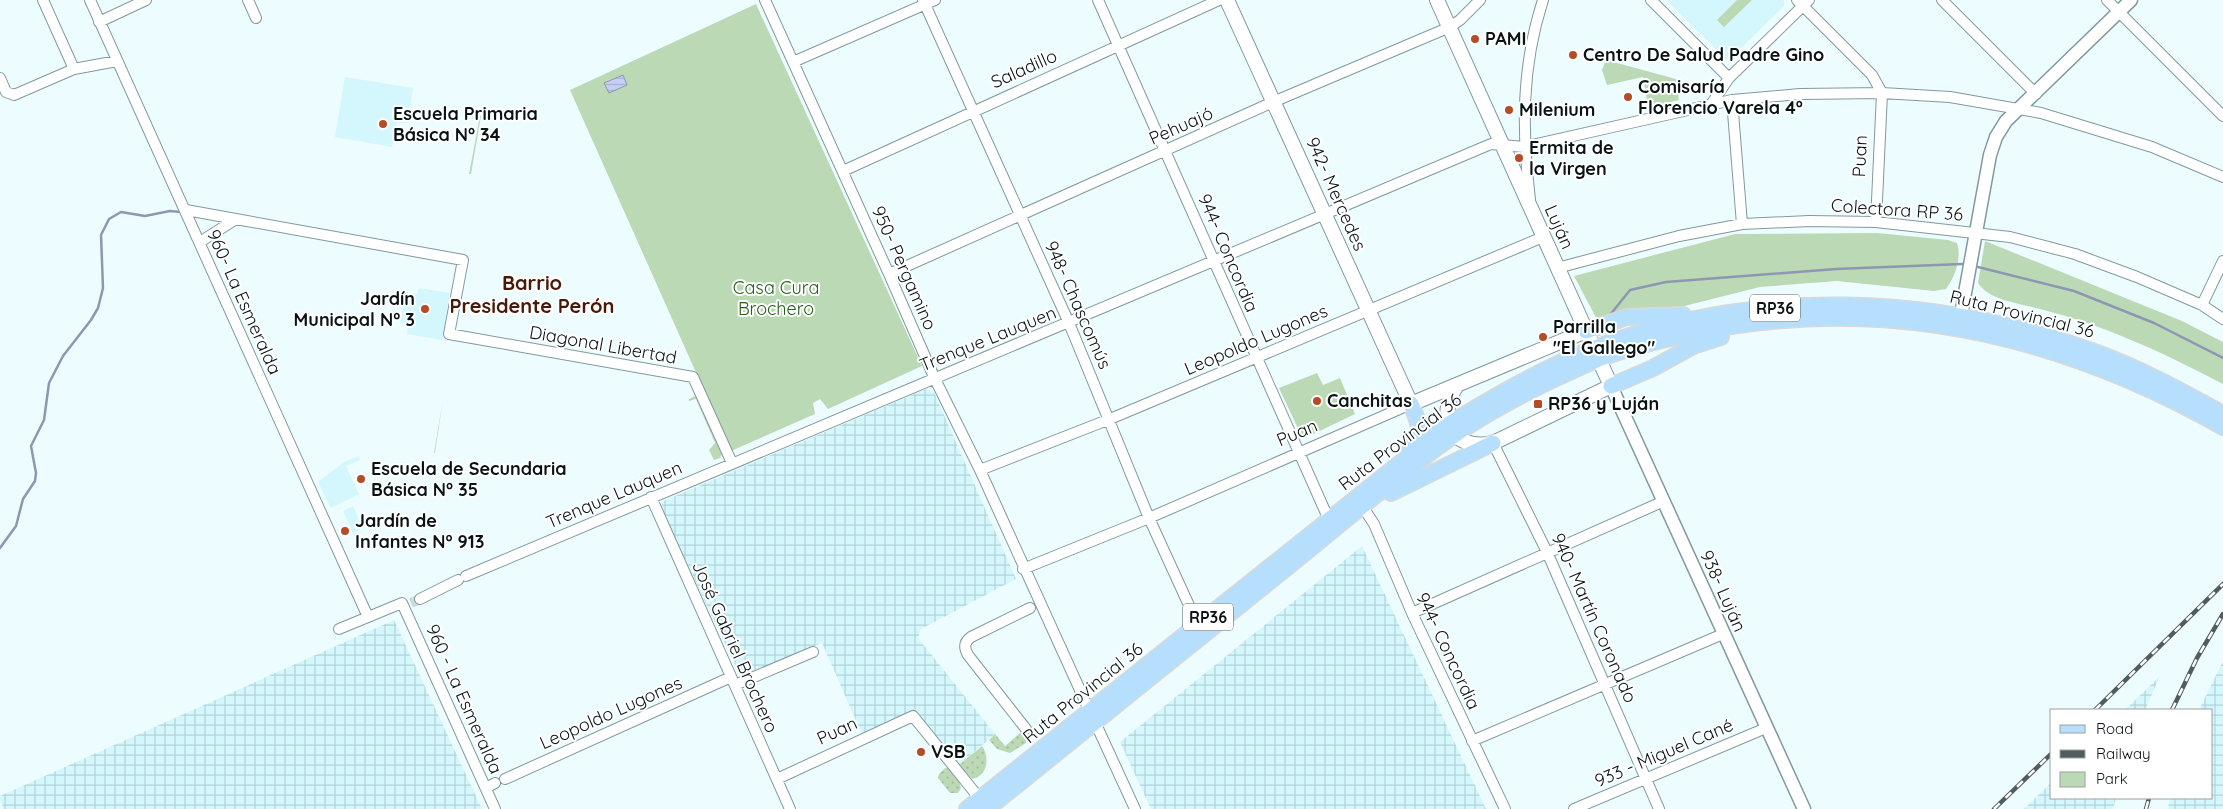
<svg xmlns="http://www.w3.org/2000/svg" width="2223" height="809" viewBox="0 0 2223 809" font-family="Quicksand,sans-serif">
  <defs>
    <pattern id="industrial-grid" width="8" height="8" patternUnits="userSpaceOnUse" patternTransform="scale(1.25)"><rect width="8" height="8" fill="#d3f7fc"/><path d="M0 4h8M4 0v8" fill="none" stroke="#b4d3d7"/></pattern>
    <pattern id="garden-dots" width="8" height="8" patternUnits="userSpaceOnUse" patternTransform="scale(1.25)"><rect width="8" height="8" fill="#bcd9b6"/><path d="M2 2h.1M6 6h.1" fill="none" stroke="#a0b99c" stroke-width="1.8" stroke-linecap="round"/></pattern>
    <pattern id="water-rules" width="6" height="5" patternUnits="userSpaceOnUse" patternTransform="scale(1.25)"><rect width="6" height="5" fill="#c6cff4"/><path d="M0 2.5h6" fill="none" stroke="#a9b1d0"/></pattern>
  </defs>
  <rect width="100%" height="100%" fill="#edfdff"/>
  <path fill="#d3f7fc" d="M1666,0H1784V6L1730,59H1726Z
    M345,77L413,88L408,123H397L392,147L335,137Z
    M419,288L450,293L442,340L407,334L408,324L400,323L406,292L417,294Z
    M359,456L360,460L346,466L359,494L331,508L318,482L344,462Z
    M353,506L363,528L355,532L360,543L358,544L343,511Z"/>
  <path fill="url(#industrial-grid)" d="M926,389L934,392L1016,579L921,629L918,638L995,734L959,765L915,709L862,734L822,643L745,675L737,669L661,509L663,501Z
    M1362,546L1486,809H1151L1120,742Z
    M394,620L482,809H4L0,800V796Z
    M2223,661V809H2168L2170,798H2212V710H2199Z
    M2160,676L2145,710H2125Z
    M2052,782V798H2116L2113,809H2024Z"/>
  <path fill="#bcd9b6" d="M1737,0H1752L1724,27L1717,20Z
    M756,4L922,366L828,409L820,399L813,403L815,414L731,451L570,90Z
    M1606,60L1676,79L1679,100L1648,107L1643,77L1607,85L1602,70Z
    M480,116H481L471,174H469Z
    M1877,233L1948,240L1957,243C1962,258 1955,277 1946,289L1934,291L1837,281L1760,287L1601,327L1574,276L1735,234Z
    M1985,241L2182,321L2223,342V384C2164,353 2104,325 2040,309C2019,303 1990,301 1978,283Z
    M1317,373L1323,385L1340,378L1355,414L1303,439L1279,388Z
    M697,395L722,454L720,458L714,460L709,450L715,443L696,399L689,401V399Z
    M443,399L435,453H434Z"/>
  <path fill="url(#garden-dots)" d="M1021,732L1026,738V743L1010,753L997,749L989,740L995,734L1005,746Z
    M982,746C990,757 988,776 972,779L959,765Z
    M945,768H949L959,781L961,788L958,793H950L938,778L939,774Z"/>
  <path fill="url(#water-rules)" stroke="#8e97b1" d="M623,75L627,85L609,93L604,83Z"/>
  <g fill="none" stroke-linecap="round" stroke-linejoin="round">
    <path stroke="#8e97b1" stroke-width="2.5" d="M1978,267L2074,291L2154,323L2223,358
      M1610,315L1630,290L1666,282L1836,269L1962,264
      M0,548L16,526L23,499L35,481L36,473L31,446L44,420L49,383L63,356L91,320L98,308L103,288L101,235L109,219L121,212L145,216L170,211L181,212"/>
    <path stroke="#cbdadc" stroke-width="10" stroke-dasharray="10 5" stroke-linecap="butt" d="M411,603L420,599"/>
    <defs>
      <path id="minor" d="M43,0L74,69
        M90,0L368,617
        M248,0L256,18
        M765,0L889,274L934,377L980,470L1090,712
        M923,0L1069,323L1149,518L1198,625
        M1098,0L1329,520
        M1651,0L1729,78
        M1797,0L1872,75L1882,93L1876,222
        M1942,0L2036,94
        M2107,0L2223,116
        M99,22L146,0
        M793,62L935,0
        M0,78L6,92L14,95L74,69L117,61
        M1732,100L1742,224
        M1712,103L1729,78L1809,0
        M843,171L1219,0
        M1530,200C1522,130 1521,68 1543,0
        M186,210L463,260L449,334L693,377L732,463
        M200,242L236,219
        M1557,268L1679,236L1742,224L1809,221L1876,222L2010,237L2075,254L2137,277L2202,305L2223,319
        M889,274L1273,102L1450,27L1460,20L1480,0
        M2202,305L2223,261
        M1493,443L1547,552L1659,809
        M980,470L1110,419L1543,237
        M651,497L790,809
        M1363,507L1374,524L1412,613L1505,809
        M1023,569L1149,518L1411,404
        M466,576C808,431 1151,290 1491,144L1524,147L1732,100L1800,94L1882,93L1950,97L2041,113L2152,147L2223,177
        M420,599L458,580
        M1412,613L1664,501
        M339,629L402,603L495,809
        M735,685L813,652
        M1095,722L1135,809
        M1026,729L968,655C964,648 964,642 971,637L1030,608
        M1472,741L1723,634
        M505,779L731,677
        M777,779L913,716L980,799
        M486,788L495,783
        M1574,809L1766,728"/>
      <path id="tertiary" d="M1961,315L1990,155L1996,137L2006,121L2131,0
        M1611,386L1804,809"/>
      <path id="secondary" d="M1227,0L1411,404L1586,331
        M1437,0L1611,386L1493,443C1452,452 1435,418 1457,385"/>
      <path id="primary" d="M1586,331L1627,317L1683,315
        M1611,386L1653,368L1693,346L1721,337
        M1409,450C1424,435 1419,422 1411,404
        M1391,493L1493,443
        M967,809L1449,424C1496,396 1543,368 1595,348C1756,287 1937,294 2097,353C2141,369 2183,392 2223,414
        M987,809C1085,730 1182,652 1280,573C1335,529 1389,482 1446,441C1491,408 1545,382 1596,360C1629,347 1664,339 1698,332C1885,294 2059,334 2223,427"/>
    </defs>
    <use href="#minor" stroke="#81999d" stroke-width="12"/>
    <use href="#tertiary" stroke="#81999d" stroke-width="15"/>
    <use href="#secondary" stroke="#81999d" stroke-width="16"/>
    <use href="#primary" stroke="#d8d9d9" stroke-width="18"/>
    <use href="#minor" stroke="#fff" stroke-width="10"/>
    <use href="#tertiary" stroke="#fff" stroke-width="12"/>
    <use href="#secondary" stroke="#fff" stroke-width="14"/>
    <use href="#primary" stroke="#b5dffd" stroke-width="15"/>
    <defs>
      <path id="rail" d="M2095,710L2223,584
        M2172,710L2197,658L2223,614
        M1994,809L2052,753
        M2146,809L2149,798"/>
    </defs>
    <use href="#rail" stroke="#515c5e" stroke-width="4.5"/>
    <use href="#rail" stroke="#fff" stroke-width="2.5" stroke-dasharray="8" stroke-linecap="butt"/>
  </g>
  <g fill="#b44c28" stroke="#fff" stroke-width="2">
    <circle cx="1475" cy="39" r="5"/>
    <circle cx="1573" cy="55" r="5"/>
    <circle cx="1628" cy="97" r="5"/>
    <circle cx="1509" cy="110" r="5"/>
    <circle cx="383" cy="124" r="5"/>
    <circle cx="1519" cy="158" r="5"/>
    <circle cx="425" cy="309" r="5"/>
    <circle cx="1543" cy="337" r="5"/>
    <circle cx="1317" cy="401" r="5"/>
    <rect x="1533" y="399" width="10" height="10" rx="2.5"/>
    <circle cx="361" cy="479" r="5"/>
    <circle cx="345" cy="531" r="5"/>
    <circle cx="921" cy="752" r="5"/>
  </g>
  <g text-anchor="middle" stroke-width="4" stroke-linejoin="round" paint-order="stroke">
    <g fill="#fff" stroke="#545a5a" stroke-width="1">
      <rect x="1750" y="294.5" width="50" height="27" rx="4"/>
      <rect x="1183" y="603.5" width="50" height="27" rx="4"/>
    </g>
    <g font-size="16" font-weight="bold" fill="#0a1314">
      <text x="1775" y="314">RP36</text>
      <text x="1208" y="623">RP36</text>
    </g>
    <g font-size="18" font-weight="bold" fill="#0a1314" stroke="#fff" text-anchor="start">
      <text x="1485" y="45">PAMI</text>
      <text x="1583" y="61">Centro De Salud Padre Gino</text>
      <text x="1638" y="93">Comisaría<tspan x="1638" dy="21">Florencio Varela 4°</tspan></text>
      <text x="1519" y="116">Milenium</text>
      <text x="393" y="120">Escuela Primaria<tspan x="393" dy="21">Básica N° 34</tspan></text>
      <text x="1529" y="154">Ermita de<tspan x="1529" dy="21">la Virgen</tspan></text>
      <text x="415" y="305" text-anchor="end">Jardín<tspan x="415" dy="21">Municipal N° 3</tspan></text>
      <text x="1553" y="333">Parrilla<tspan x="1553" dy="21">"El Gallego"</tspan></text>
      <text x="1327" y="407">Canchitas</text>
      <text x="1548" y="410">RP36 y Luján</text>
      <text x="371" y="475">Escuela de Secundaria<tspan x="371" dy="21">Básica N° 35</tspan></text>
      <text x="355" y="527">Jardín de<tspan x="355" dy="21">Infantes N° 913</tspan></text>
      <text x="931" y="758">VSB</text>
    </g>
    <g font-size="18" fill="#0a1314" stroke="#fff">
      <text transform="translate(1024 69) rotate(-24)" y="6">Saladillo</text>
      <text transform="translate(1181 126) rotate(-24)" y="6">Pehuajó</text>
      <text transform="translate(1860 156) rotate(-87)" y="6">Puan</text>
      <text transform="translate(1336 194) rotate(66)" y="6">942- Mercedes</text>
      <text transform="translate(1897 210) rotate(4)" y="6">Colectora RP 36</text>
      <text transform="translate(1559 227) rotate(66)" y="6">Luján</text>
      <text transform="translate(1228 253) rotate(67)" y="6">944- Concordia</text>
      <text transform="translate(904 268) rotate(66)" y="6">950- Pergamino</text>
      <text transform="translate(244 302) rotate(66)" y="6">960- La Esmeralda</text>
      <text transform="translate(1078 305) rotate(66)" y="6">948- Chascomús</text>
      <text transform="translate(2022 314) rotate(14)" y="6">Ruta Provincial 36</text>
      <text transform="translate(988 339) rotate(-22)" y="6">Trenque Lauquen</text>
      <text transform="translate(1256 340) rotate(-23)" y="6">Leopoldo Lugones</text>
      <text transform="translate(603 345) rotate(10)" y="6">Diagonal Libertad</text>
      <text transform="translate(1297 433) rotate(-23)" y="6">Puan</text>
      <text transform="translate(1400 442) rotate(-37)" y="6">Ruta Provincial 36</text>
      <text transform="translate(614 495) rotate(-23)" y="6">Trenque Lauquen</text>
      <text transform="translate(1723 591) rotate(66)" y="6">938- Luján</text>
      <text transform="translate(1594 618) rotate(66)" y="6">940- Martín Coronado</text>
      <text transform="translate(735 647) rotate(66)" y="6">José Gabriel Brochero</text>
      <text transform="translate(1448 651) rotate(65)" y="6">944- Concordia</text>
      <text transform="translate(1083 693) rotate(-39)" y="6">Ruta Provincial 36</text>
      <text transform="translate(464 699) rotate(66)" y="6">960 - La Esmeralda</text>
      <text transform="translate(611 713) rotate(-24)" y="6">Leopoldo Lugones</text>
      <text transform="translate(837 731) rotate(-25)" y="6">Puan</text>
      <text transform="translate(1664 753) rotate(-23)" y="6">933 - Miguel Cané</text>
    </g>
    <g font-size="18" fill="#276018" stroke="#fff">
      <text x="776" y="294">Casa Cura<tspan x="776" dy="21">Brochero</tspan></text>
    </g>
    <g font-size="20" font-weight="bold" fill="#491807" stroke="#fff">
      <text x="532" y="290">Barrio<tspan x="532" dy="23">Presidente Perón</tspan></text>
    </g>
  </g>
  <rect x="2050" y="709" width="162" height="90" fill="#ffffff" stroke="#9da1a1"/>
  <rect x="2060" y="725" width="25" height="8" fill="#b5dffd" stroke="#9da1a1"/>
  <text x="2096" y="734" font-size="15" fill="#0a1314">Road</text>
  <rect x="2060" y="750" width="25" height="8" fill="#515c5e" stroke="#9da1a1"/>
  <text x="2096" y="759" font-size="15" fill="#0a1314">Railway</text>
  <rect x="2060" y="772" width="25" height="15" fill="#bcd9b6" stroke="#9da1a1"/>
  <text x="2096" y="784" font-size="15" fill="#0a1314">Park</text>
</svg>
